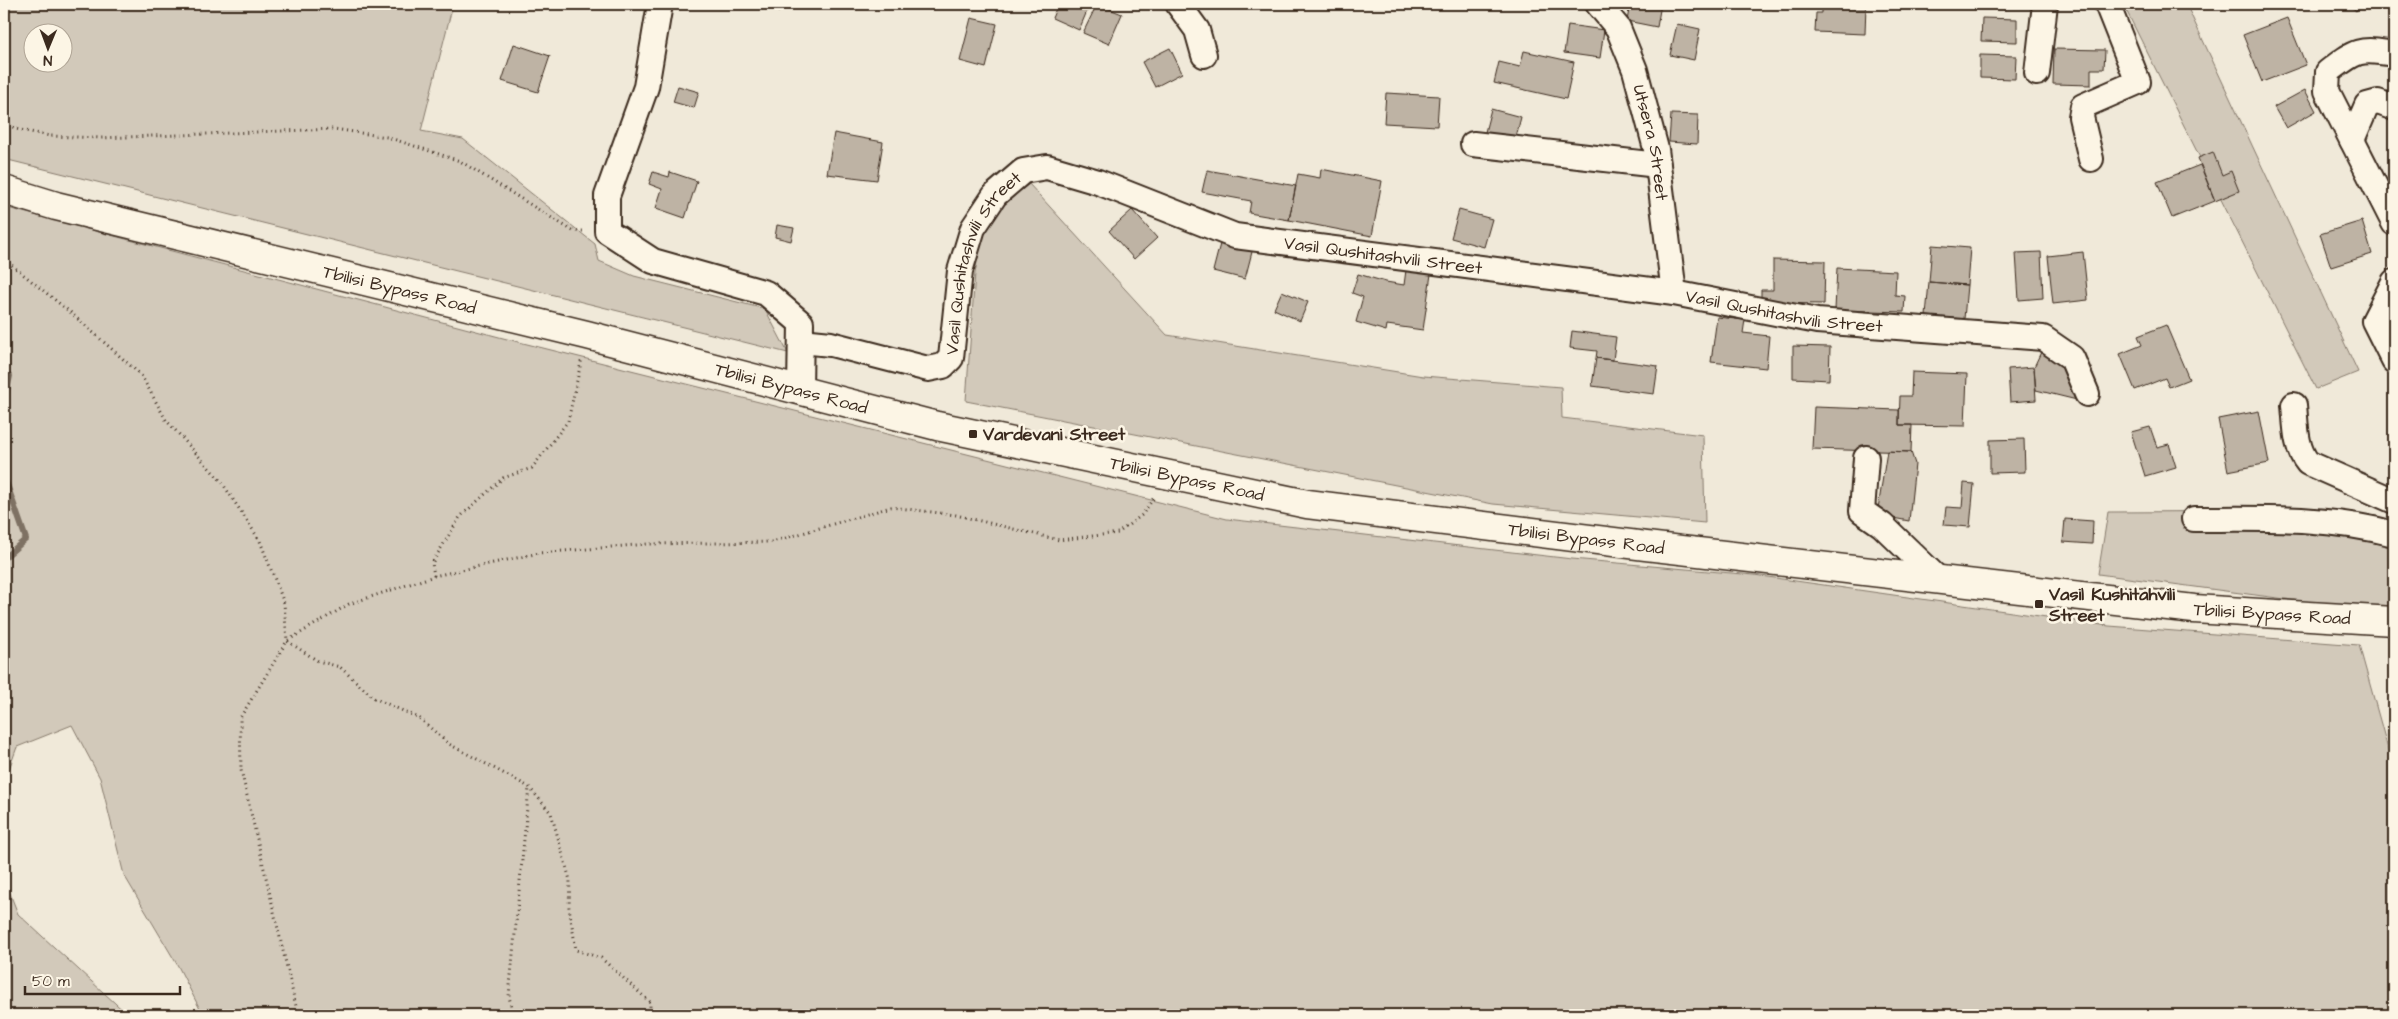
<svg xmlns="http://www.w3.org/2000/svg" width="2398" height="1019" viewBox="0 0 2398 1019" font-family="'Architects Daughter',sans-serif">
  <rect width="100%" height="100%" fill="#f0e9d9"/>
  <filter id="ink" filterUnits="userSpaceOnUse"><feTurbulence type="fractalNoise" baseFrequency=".02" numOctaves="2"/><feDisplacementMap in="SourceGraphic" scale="10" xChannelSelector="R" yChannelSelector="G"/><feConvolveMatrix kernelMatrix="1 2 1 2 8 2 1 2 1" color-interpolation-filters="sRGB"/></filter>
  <g filter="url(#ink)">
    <path fill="#d2c9ba" stroke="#867a6c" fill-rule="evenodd" d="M4,4H432L452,8L421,131L463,139L595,244L599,261L634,276L765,309L788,353L4,159ZM62,32V62H32V32Z
      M2123,4H2186L2358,372L2316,389Z
      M1029,184L1167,335L1423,376L1561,387L1562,418L1703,435L1705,523L1493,504L966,401L975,273L983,230L1002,204Z
      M4,207L503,338L1227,519L1572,559L1754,575L2109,626L2359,645L2394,771V1015H203L178,966L124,875L100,778L72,725L17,747L4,783Z
      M2330,511L2394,529V610L2315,603L2098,574L2108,512Z
      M4,878L18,914L128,1015H4Z"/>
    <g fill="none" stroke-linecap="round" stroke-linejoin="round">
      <path stroke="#7e7163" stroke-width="6" d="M4,372L10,376L4,404
        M4,476L26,539L4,558
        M4,1007L7,1015"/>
    </g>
    <path fill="#beb3a4" stroke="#3b2a1e" d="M754,4H781L779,12Z
      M1058,4H1090L1079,30L1052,18Z
      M1097,4L1122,14L1109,44L1083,33Z
      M1630,4H1661L1657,27L1627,21Z
      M1821,4H1866L1865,34L1815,32L1816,13H1821Z
      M2348,4H2363L2356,11Z
      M2391,4H2394V16L2387,8Z
      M971,18L997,24L986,68L960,61Z
      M1982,18L2017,19V42L1981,41Z
      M2287,18L2306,65L2262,82L2243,35Z
      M1677,24L1700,29L1694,60L1670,55Z
      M1568,25L1604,30L1600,58L1564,53Z
      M514,44L550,56L538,92L502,81Z
      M1170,48L1182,73L1155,87L1142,62Z
      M2054,49L2105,50L2104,69H2091V85L2053,84Z
      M1524,51L1574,62L1566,99L1494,83L1499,62L1520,67Z
      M1980,55L2016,56L2015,79L1980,78Z
      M678,86L699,92L694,108L673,102Z
      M2305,90L2316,111L2286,128L2274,107Z
      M1386,93L1439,96L1437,126L1384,123Z
      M1491,109L1521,117L1515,141L1485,132Z
      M1671,114L1698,115L1697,144L1669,142Z
      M834,133L883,142L877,180L827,174Z
      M2213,152L2222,175L2231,171L2239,191L2215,201L2198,158Z
      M2200,165L2215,201L2172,218L2157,182Z
      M1321,169L1382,181L1372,236L1289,220L1298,174L1320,178Z
      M1207,170L1296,186L1289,220L1249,213L1251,201L1202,192Z
      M653,172L669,177L670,172L697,181L685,218L656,208L662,189L649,184Z
      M1132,210L1157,238L1134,259L1109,231Z
      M1459,210L1492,219L1484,247L1451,238Z
      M2362,221L2372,254L2331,267L2320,234Z
      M777,225L794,228L791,241L775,237Z
      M1221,240L1253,248L1245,279L1213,271Z
      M1932,245L1970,248L1967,285L1929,282Z
      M2041,252L2043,298L2019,300L2016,253Z
      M2083,252L2088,300L2053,304L2048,256Z
      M1773,260L1825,261L1824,304L1761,303V290H1773Z
      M1837,268L1896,271L1895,295L1905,296L1904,312L1835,310Z
      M1406,270L1431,274L1423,330L1387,325L1386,331L1356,322L1363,297L1352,293L1358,274L1386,282L1404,285Z
      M1929,282L1967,285L1964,319L1926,316Z
      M1282,291L1308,302L1300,321L1274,309Z
      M1717,317L1745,320L1743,333L1769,336L1766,368L1711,362Z
      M2166,325L2189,379L2169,387L2165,378L2135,390L2120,354L2142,345L2138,336Z
      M1572,331L1616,337L1613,360L1596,358L1597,351L1570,348Z
      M1793,346L1830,347L1829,380L1793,378Z
      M2041,352L2072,366L2085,402L2036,390L2034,367Z
      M1596,358L1658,366L1654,394L1592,386Z
      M2034,367L2036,400L2010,402L2008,369Z
      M1912,372L1967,374L1965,426L1899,425L1900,396H1911Z
      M1814,407L1899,410V425H1912L1911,452L1812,449Z
      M2259,411L2269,463L2228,471L2218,419Z
      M2150,427L2157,447L2169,444L2176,467L2145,476L2131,432Z
      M2024,439L2025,472L1990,473V440Z
      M1887,451L1911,452L1915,464L1909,521L1877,515Z
      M1964,483L1974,484L1970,527L1944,525L1946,507L1962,508Z
      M2065,519L2093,521L2092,544L2063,542Z"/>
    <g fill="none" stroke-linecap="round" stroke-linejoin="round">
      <defs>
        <g id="minor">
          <path d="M660,4L646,87L607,196V231L653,261L766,293L801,323L800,390"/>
          <path d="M1178,4L1197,30L1204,55"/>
          <path id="s1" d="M1598,4L1618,28L1635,70L1656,149L1674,293"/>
          <path d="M2394,54C2359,48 2356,50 2328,72L2327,91L2394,223"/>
          <path d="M2037,73L2045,4"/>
          <path d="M2352,140L2367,105L2378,102L2394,108"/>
          <path d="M1473,144L1658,165"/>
          <path d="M2091,159L2081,117L2083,106L2138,82L2107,4"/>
          <path d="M2394,282L2374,321L2394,361"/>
          <path id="s2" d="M801,341L831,344L928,369L943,366L951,358L960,271L973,228L995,195L1023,171L1047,167L1098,182L1235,236L1674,293L1817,321L2043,338L2072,358L2087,394"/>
          <path d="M2294,405C2296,424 2295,448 2308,463L2394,501"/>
          <path d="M1866,458L1862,511L1882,525L1939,580"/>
          <path d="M2194,519C2262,519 2329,516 2394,534"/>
        </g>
        <g id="highway">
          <path id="s3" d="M4,190L56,206L587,335L937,426L1307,504L1646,546L2194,609L2394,621"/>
        </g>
      </defs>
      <use href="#minor" stroke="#3b2a1e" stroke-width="28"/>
      <use href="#highway" stroke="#3b2a1e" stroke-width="31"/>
      <path stroke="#3b2a1e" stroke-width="3" stroke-dasharray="1 4" stroke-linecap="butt" d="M4,122L16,129L50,136L101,138L334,129L387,137L460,161L573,231H586
        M4,259L70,312L141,375L166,420L221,481L260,541L284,603L287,641L318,661L340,667L374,698L419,718L449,744L529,787L551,813L570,880L569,907L576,950L601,958L650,1002V1015
        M434,576L432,563L460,517L503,478L532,468L568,421L582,358
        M298,1015L241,770L240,718L287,641L349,604L434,576L539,553L648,544L772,542L891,507L956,515L1059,540L1118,533L1142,515L1155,496
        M513,1015L509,996L529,787"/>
      <use href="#minor" stroke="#fcf5e5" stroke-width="24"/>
      <use href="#highway" stroke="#fcf5e5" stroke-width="28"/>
    </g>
  </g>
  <g fill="#3b2a1e" stroke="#fcf5e5" stroke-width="2">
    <rect x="968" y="429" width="10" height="10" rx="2.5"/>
    <rect x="2034" y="599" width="10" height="10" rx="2.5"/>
  </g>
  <g text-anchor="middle" stroke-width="5" stroke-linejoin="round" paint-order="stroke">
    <g font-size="18" fill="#3b2a1e" stroke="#fcf5e5">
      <text dy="6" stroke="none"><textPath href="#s1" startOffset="151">Utsera Street</textPath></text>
      <text dy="6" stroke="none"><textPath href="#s2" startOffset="740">Vasil Qushitashvili Street</textPath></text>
      <text dy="6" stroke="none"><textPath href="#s2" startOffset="260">Vasil Qushitashvili Street</textPath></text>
      <text dy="6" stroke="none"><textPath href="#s3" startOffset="408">Tbilisi Bypass Road</textPath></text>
      <text dy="6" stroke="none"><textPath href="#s2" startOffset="1145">Vasil Qushitashvili Street</textPath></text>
      <text dy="6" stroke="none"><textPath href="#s3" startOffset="812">Tbilisi Bypass Road</textPath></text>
      <text dy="6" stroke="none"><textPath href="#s3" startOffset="1218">Tbilisi Bypass Road</textPath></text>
      <text dy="6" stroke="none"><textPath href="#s3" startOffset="1622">Tbilisi Bypass Road</textPath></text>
      <text dy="6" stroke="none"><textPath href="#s3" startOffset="2312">Tbilisi Bypass Road</textPath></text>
    </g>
    <g font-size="18" font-weight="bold" fill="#3b2a1e" stroke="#fcf5e5" text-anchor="start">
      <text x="983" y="440">Vardevani Street</text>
      <text x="2049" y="600">Vasil Kushitahvili<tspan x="2049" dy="21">Street</tspan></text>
    </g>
  </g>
  <rect width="2398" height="1019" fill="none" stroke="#fcf5e5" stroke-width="20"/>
  <rect x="10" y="10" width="2378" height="999" fill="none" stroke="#3b2a1e" stroke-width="2" filter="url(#ink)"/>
  <g transform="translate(48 48) rotate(181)"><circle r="24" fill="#fcf5e5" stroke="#afa495"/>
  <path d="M0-4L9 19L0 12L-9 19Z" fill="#3b2a1e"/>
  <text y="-8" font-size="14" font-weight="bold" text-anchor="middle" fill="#3b2a1e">N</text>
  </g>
  <path d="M25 986v8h155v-8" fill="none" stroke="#3b2a1e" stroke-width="2.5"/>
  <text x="32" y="986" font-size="15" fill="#3b2a1e" stroke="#fcf5e5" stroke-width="4" paint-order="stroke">50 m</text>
</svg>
